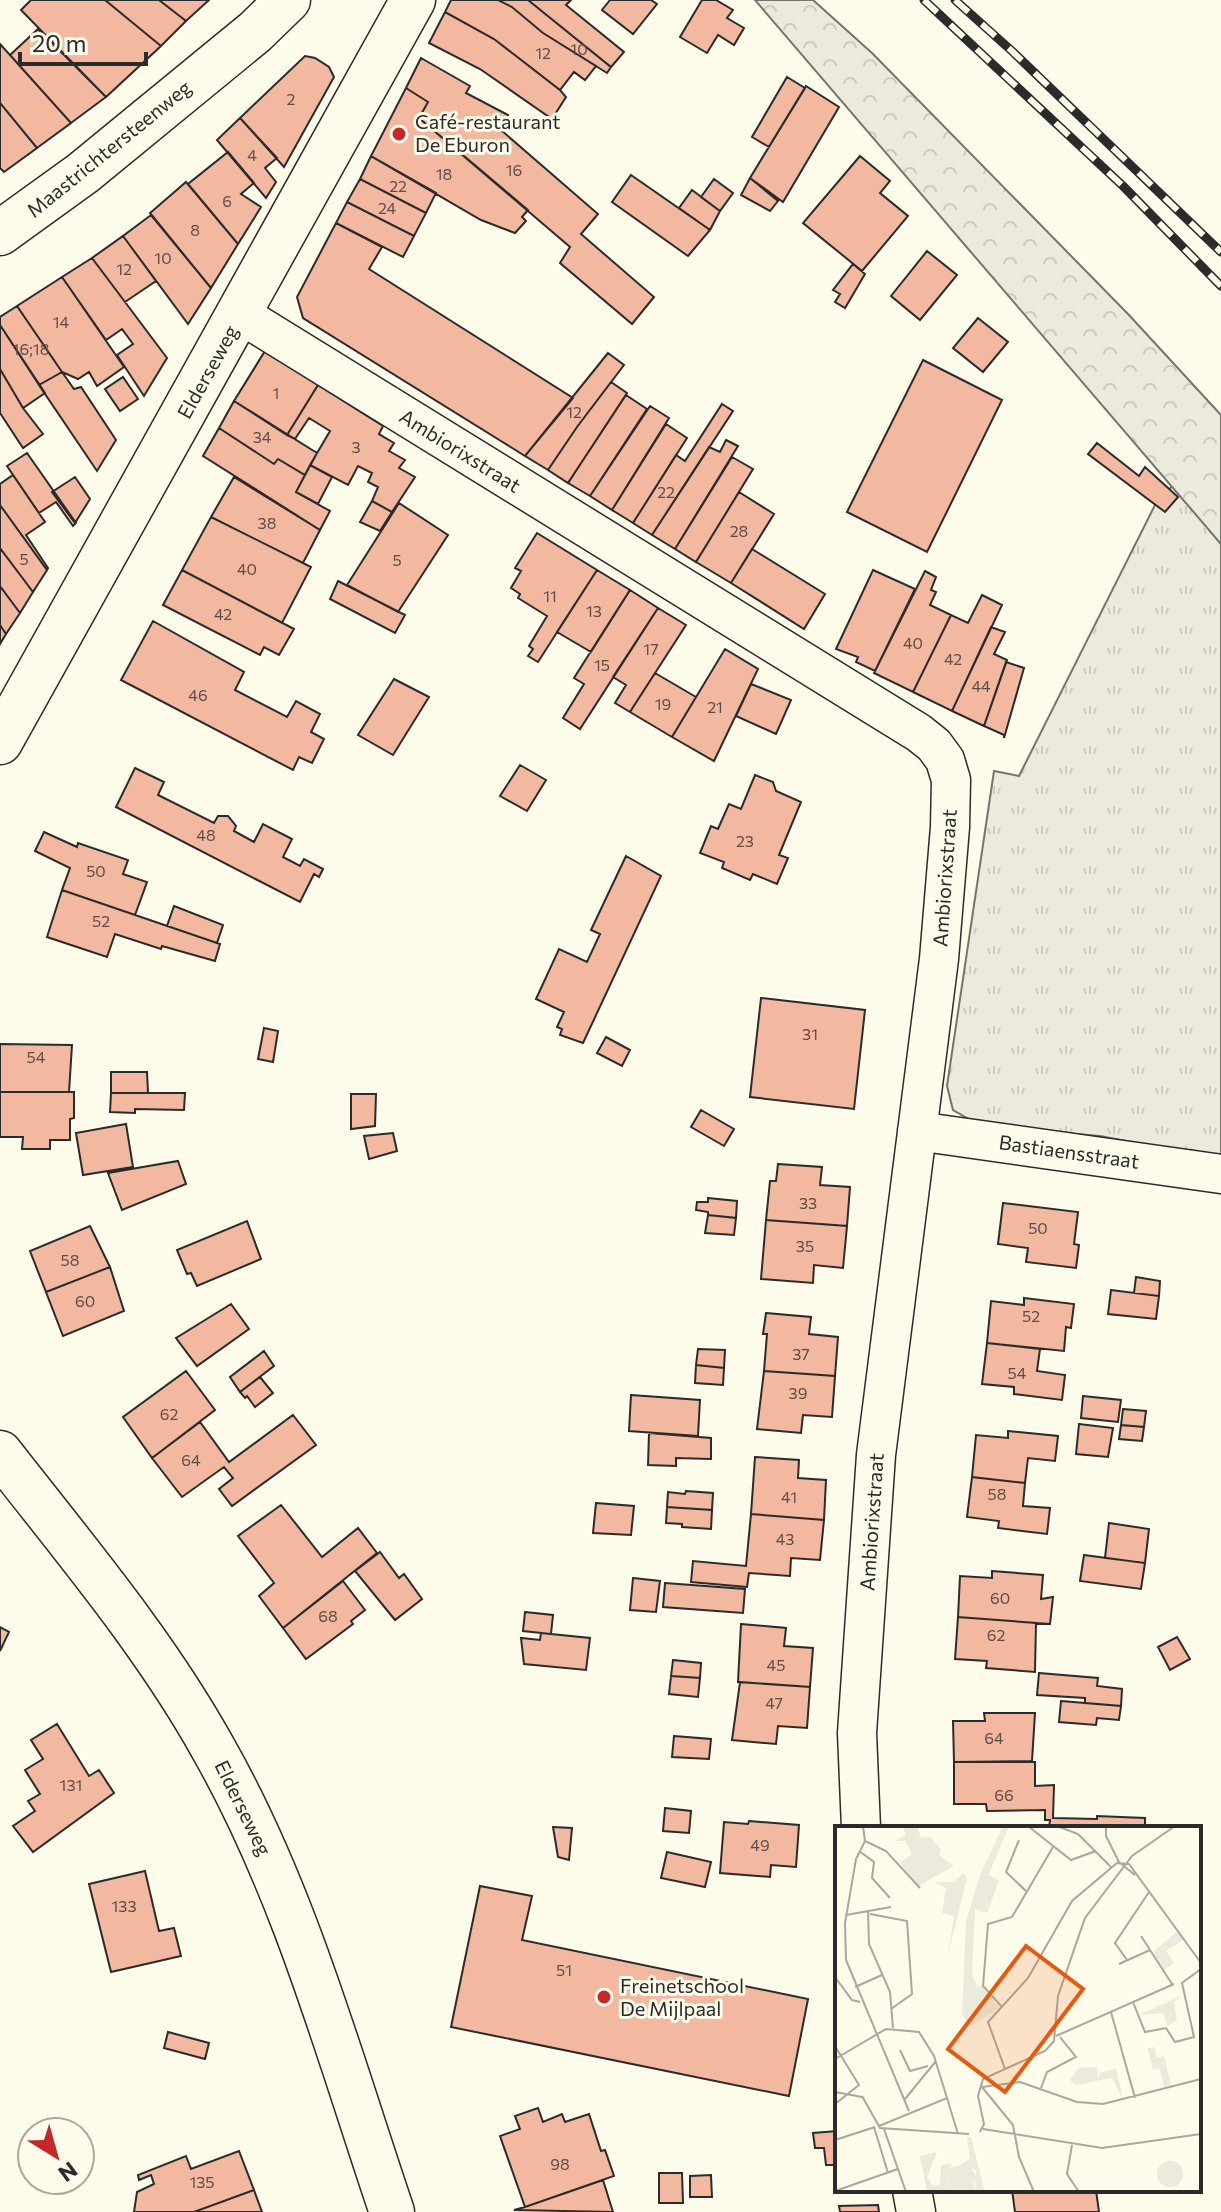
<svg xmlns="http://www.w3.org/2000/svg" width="1221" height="2212" viewBox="0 0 1221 2212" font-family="Commissioner,sans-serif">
  <defs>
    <pattern id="grass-tufts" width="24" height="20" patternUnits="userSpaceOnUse" patternTransform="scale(2)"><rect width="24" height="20" fill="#ecebdb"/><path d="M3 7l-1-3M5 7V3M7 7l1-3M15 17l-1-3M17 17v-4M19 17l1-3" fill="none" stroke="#cbcabc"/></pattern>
    <pattern id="forest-crowns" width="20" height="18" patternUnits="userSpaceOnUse" patternTransform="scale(2)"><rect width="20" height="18" fill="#ecebdb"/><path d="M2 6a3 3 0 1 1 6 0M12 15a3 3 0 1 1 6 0" fill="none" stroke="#cbcabc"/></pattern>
  </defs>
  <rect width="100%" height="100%" fill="#fdfbea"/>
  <path fill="url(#grass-tufts)" stroke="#74746e" stroke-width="2" d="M1173,485L1221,544V1159L1100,1136L981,1126L953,1110L947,1086L994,771L1019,776L1155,505Z"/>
  <path fill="url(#forest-crowns)" stroke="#74746e" stroke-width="2" d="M755,0H813L872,53L1129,315L1221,415V544Z"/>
  <path fill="#f2b8a0" stroke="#2b2b2b" stroke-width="2" d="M31,0H105L161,46L106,97L21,10Z
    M105,0H159L186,21L161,46Z
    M159,0H209L186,21Z
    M451,0H498L512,7L543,33L596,66L585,80L574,72L560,90L494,39L445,12Z
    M498,0H528L611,67L607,73L543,33L512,7Z
    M528,0H571L566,5L624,52L611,67Z
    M610,0H651L657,4L633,34L602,10Z
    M702,0H716L733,10L727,18L744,28L734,45L718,35L707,53L680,37Z
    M445,12L494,39L560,90L566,97L552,119L480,69L429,43Z
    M38,29L106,97L71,123L10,55Z
    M0,44L71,123L37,148L0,103Z
    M305,56L315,58L329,67L334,77L284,167L240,118Z
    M421,58L470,86L466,93L508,115L501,130L598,214L581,234L654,297L632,324L560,263L570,247L419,118L428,102L406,88Z
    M787,77L805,88L769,147L752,137Z
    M806,86L839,107L783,202L750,178Z
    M406,88L428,102L419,118L528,210L522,217L526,221L515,233L481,220L371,156Z
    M0,103L37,148L4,172L0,168Z
    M240,118L277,158L265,168L276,182L266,198L217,140Z
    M228,152L254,183L241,194L261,207L238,244L188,184Z
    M371,156L436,193L426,213L360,179Z
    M860,156L890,181L880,193L908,216L862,271L803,223Z
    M631,175L710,230L688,256L612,202Z
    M750,178L778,201L770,211L741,195Z
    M360,179L426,213L414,236L347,202Z
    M714,179L733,193L720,211L701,197Z
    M186,182L238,244L211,288L150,213Z
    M692,190L720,211L710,230L679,208Z
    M347,202L414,236L403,257L336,223Z
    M151,215L211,288L188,324L123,236Z
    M336,223L382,247L369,269L573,398L525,456L303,318L297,297Z
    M123,236L156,281L125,302L92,258Z
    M927,251L957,275L920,320L891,296Z
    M92,258L167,358L144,396L117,355L133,344L122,329L106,340L62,277Z
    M853,264L865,274L845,308L835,302L840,294L833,290Z
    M62,277L124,367L97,386L89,372L78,379L62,372L17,306Z
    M17,306L62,372L39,385L0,325V317Z
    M978,318L1008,342L983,372L953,348Z
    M0,325L45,393L23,408L0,369Z
    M265,351L318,385L287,435L234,401Z
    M608,353L624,365L577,427L548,470L525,456Z
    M923,360L1002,400L927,552L847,512Z
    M0,369L23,408L43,434L23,448L0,413Z
    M62,372L74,389L81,387L116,440L97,471L39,385Z
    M123,377L138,399L120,411L105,389Z
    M611,382L627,393L568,483L548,470L577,427Z
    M318,385L383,426L379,434L394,443L389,451L405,460L399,468L415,477L392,512L372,501L378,487L368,482L372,473L358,466L348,485L310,465L330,431L309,418L295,439L287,435Z
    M626,395L647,409L590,496L568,483Z
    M234,401L317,453L305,475L278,459L274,464L219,428Z
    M722,404L733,411L652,535L633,523L676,455L685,461Z
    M650,406L669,418L612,510L590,496Z
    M666,424L687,438L633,523L612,510Z
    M219,428L274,464L278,459L305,475L296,492L330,511L320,530L203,456Z
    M726,440L738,446L675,549L652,535L709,447L720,452Z
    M1097,443L1139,476L1145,467L1178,497L1165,512L1088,454Z
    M27,453L76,523L73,526L56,502L39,513L7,466Z
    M732,457L753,469L696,562L675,549Z
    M310,465L332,477L318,504L296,492Z
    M13,475L45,522L26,535L48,568L47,570L0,505V484Z
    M75,477L90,499L75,523L52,492Z
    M234,477L320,530L303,563L211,517Z
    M739,492L774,514L731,583L696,562Z
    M372,501L392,512L380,531L360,522Z
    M399,503L448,535L398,612L347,585Z
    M0,505L47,570L33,592L0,548Z
    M211,517L311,567L282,623L182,570Z
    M537,533L597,570L538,662L528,656L533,649L529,646L547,616L518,598L520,594L511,588L521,571L515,568Z
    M0,548L33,592L20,613L0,586Z
    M752,549L825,594L804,629L731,583Z
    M182,570L294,629L279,655L264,647L260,655L163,605Z
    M597,570L630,590L591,652L557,632Z
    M873,570L915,589L875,671L856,662L858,657L836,649Z
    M925,571L936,577L931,590L936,592L930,605L951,615L913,692L874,673Z
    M338,581L405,615L395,633L330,599Z
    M0,586L20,613L6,634L0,625Z
    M630,590L658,608L580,729L563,718L584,684L574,678Z
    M982,595L1002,605L952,711L913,692L951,615L968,623Z
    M658,608L686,625L630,712L615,703L626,685L613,677Z
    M153,621L244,672L235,690L287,717L296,701L320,714L311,732L324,739L312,763L299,757L293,770L121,680Z
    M0,625L6,634L0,644Z
    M991,627L1005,632L994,654L1007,660L984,726L952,711Z
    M725,649L758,669L714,761L672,737Z
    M1006,662L1024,668L1004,738V735L984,726Z
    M655,673L696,697L672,737L630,712Z
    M394,679L429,697L393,755L358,735Z
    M751,684L791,700L776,734L736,716Z
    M520,765L546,780L527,811L500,796Z
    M135,768L164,782L158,795L214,823L218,816H228L236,826L234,831L254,842L263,824L292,839L283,857L300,866L304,859L323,869L319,877L314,874L300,902L116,807Z
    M755,775L773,782L776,791L801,802L779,855L788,858L777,884L753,874L750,880L722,868L724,862L700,853L711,826L718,829L729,804L741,809Z
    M44,832L77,847L78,843L128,860L123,874L147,882L135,915L62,890L70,868L35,851Z
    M626,856L661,876L583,1043L560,1035L562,1029L557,1027L564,1012L536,999L559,949L587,962L600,934L591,930Z
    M62,890L217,943L220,944L215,961L162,946L161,949L115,934L107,957L47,937Z
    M174,906L223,925L217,943L167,926Z
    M761,998L865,1010L854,1109L750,1097Z
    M264,1028L278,1031L273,1062L258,1059Z
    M606,1037L630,1050L622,1066L597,1053Z
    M0,1044L72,1045L69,1092H0Z
    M111,1072H147L148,1093H111Z
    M0,1092H74V1118L70,1119V1140H50V1149H22L23,1137H0Z
    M111,1093H185L184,1110L135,1109V1113L110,1112Z
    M351,1094H376L375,1126L351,1129Z
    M701,1110L734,1129L724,1146L691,1127Z
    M126,1124L133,1167L83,1175L76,1133Z
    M393,1133L397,1151L369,1159L364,1136Z
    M178,1161L186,1184L122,1210L108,1173Z
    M778,1164L822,1167L820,1185L850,1187L847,1226L766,1220L770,1181H776Z
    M708,1198L737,1201L736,1218L708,1215V1212L696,1210L697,1202H708Z
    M1003,1203L1078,1212L1074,1244L1079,1245L1076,1268L1026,1262L1028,1248L998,1244Z
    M708,1215L736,1218L734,1235L705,1233Z
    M766,1220L847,1226L843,1268L814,1265L813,1283L761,1279Z
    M247,1221L261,1259L197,1286L191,1273L187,1274L177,1250Z
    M90,1226L110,1267L46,1292L30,1251Z
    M110,1267L124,1311L63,1336L46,1292Z
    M1136,1277L1160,1281L1159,1296L1134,1293Z
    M1111,1290L1159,1296L1156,1319L1108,1314Z
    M1024,1298L1074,1304L1071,1328L1066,1327L1064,1351L987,1343L991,1301L1024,1305Z
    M231,1304L249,1329L197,1366L176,1338Z
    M766,1313L811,1317L809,1334L838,1337L835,1376L764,1371L767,1334H763Z
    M987,1343L1040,1349L1037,1371L1065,1375L1062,1400L1014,1394V1387L982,1384Z
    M698,1349L725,1350L724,1368L696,1365Z
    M264,1351L274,1366L240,1392L230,1377Z
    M696,1365L724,1368L723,1385L695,1383Z
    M186,1371L215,1410L152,1458L123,1417Z
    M764,1371L835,1376L832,1417L803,1415L801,1433L757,1429Z
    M260,1377L273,1393L255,1407L247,1396L245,1398L240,1392Z
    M631,1395L700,1400L698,1436L629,1431Z
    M1083,1396L1121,1400L1118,1422L1081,1418Z
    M1123,1409L1146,1411L1144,1427L1121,1425Z
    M293,1415L316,1445L232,1506L219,1489L233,1478L224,1467L182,1497L152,1458L200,1422L229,1462Z
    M1079,1424L1113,1428L1108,1457L1076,1454Z
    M1121,1425L1144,1427L1142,1441L1119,1439Z
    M1008,1431L1058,1436L1055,1461L1028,1458L1025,1483L972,1477L976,1435L1008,1438Z
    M649,1433L711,1438V1459L676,1458V1466L648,1465Z
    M755,1457L799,1460L798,1478L826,1480L824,1520L751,1514Z
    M972,1477L1025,1483L1023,1506L1050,1508L1047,1534L998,1528L999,1521L967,1517Z
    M686,1491L713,1493L712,1510L667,1507L668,1492L685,1494Z
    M596,1503L634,1506L631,1535L593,1533Z
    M281,1505L322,1557L358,1528L377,1553L283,1628L259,1596L274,1583L238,1536Z
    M667,1507L712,1510L711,1529L682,1527V1524L666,1523Z
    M751,1514L824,1520L820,1560L791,1558L790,1576L749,1573L747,1587L691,1582L693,1561L746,1566Z
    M1109,1523L1149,1529L1145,1563L1105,1558Z
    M380,1552L399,1578L404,1574L422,1599L395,1620L355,1571Z
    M1084,1555L1145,1563L1141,1589L1080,1581Z
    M992,1571L1043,1575L1041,1599L1053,1597L1050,1624L958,1617L960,1576L992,1578Z
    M633,1578L660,1581L656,1612L630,1610Z
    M343,1581L365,1610L351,1621L353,1624L306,1659L283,1628Z
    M665,1583L745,1589L743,1613L663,1607Z
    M525,1612L553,1615L551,1634L523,1631Z
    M958,1617L1036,1623L1035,1672L986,1668L987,1661L955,1659Z
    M741,1624L786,1628L784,1646L813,1648L810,1687L738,1682Z
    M0,1627L9,1632L0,1651Z
    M541,1633L590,1638L586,1670L524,1664L521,1638L540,1640Z
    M1177,1637L1190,1659L1170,1670L1158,1647Z
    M673,1660L701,1663L700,1678L671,1676Z
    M1039,1673L1098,1678L1097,1686L1122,1689L1121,1706L1085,1703V1698L1037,1695Z
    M671,1676L700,1678L698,1697L669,1694Z
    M740,1682L810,1687L807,1728L778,1726L776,1744L732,1740Z
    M1061,1701L1121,1706L1119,1720L1097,1718L1096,1725L1059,1722Z
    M984,1713H1035L1032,1761L954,1762L953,1721H985Z
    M57,1724L89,1776L99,1770L114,1793L33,1852L13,1826L35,1811L28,1801L40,1794L25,1770L43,1759L31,1740Z
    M674,1736L711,1739L709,1759L672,1757Z
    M954,1762H1035V1786L1054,1785L1053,1818L1097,1819V1816L1145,1818V1828H1049L1050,1820H1045V1810L987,1811L986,1804H954Z
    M665,1808L691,1811L689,1833L663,1831Z
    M749,1821L799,1825L796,1867L771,1865L770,1877L720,1873L724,1822L748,1824Z
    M553,1827L572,1828L569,1860L558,1857Z
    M667,1852L711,1862L705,1887L661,1878Z
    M145,1871L159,1931L174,1928L181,1956L111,1972L89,1884Z
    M480,1886L532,1896L522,1940L808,1999L789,2096L451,2027Z
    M168,2032L209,2043L205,2059L164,2048Z
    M538,2108L543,2122L562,2114L565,2122L589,2114L601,2151L605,2150L614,2176L525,2207L500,2136L520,2129L515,2116Z
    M837,2131V2165H826L824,2148H815L813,2133Z
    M239,2151L254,2190L194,2212H134L137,2192L154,2184L151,2175L139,2180L138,2175L186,2156L191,2169Z
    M659,2173H682L683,2203H659Z
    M711,2175L712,2197H690V2176Z
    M603,2180L613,2212L514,2210L525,2207Z
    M254,2190L262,2212H194Z
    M1012,2190H1096L1099,2212H1015Z
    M878,2205L879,2212H840L839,2206Z"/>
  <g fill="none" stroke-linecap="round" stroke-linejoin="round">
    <defs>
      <path id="minor" d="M240,314L919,733L934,745L945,760L951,780L950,827L939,959L876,1455L857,1733L861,1828
        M917,1131L1221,1174
        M912,2190L916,2212"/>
      <path id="secondary" d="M0,742L413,0
        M0,1453C74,1548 154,1642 213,1748C295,1892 339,2056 392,2212"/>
      <path id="primary" d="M0,233L83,173L255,32L288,0"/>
    </defs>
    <use href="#minor" stroke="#2b2b2b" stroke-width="41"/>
    <use href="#secondary" stroke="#2b2b2b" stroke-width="47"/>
    <use href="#primary" stroke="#2b2b2b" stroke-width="47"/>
    <use href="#minor" stroke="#fdfbea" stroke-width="38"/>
    <use href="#secondary" stroke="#fdfbea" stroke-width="44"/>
    <use href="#primary" stroke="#fdfbea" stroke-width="44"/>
    <defs>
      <path id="rail" d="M924,0L1123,186L1221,286
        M955,0L1013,52L1221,252"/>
    </defs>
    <use href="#rail" stroke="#2b2b2b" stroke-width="9"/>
    <use href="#rail" stroke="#fdfbea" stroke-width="6" stroke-dasharray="18" stroke-linecap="butt"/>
  </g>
  <g fill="#c62828" stroke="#fdfbea" stroke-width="3">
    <circle cx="399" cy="134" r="8"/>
    <circle cx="604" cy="1997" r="8"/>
  </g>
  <g text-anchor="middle" stroke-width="6" stroke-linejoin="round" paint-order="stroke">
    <g font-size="16" fill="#5d4e48">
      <text x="579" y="55">10</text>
      <text x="543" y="59">12</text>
      <text x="291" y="105">2</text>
      <text x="252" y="161">4</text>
      <text x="514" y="176">16</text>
      <text x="444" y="180">18</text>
      <text x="398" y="192">22</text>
      <text x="227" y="207">6</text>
      <text x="387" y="214">24</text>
      <text x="195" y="236">8</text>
      <text x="163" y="264">10</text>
      <text x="124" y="275">12</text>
      <text x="61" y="328">14</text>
      <text x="31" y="355">16;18</text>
      <text x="276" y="399">1</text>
      <text x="574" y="418">12</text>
      <text x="262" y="443">34</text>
      <text x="356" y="453">3</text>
      <text x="666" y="498">22</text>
      <text x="267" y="529">38</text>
      <text x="739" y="537">28</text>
      <text x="24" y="565">5</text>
      <text x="397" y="566">5</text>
      <text x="247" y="575">40</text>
      <text x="550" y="602">11</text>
      <text x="594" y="617">13</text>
      <text x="223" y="620">42</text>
      <text x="913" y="649">40</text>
      <text x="651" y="655">17</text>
      <text x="953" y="665">42</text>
      <text x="602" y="671">15</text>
      <text x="981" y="692">44</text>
      <text x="198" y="701">46</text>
      <text x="663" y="710">19</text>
      <text x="715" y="713">21</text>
      <text x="206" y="841">48</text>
      <text x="745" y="847">23</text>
      <text x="96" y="877">50</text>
      <text x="101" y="927">52</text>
      <text x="810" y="1040">31</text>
      <text x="36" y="1063">54</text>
      <text x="808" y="1209">33</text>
      <text x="1038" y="1234">50</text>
      <text x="805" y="1252">35</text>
      <text x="70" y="1266">58</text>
      <text x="85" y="1307">60</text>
      <text x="1031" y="1322">52</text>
      <text x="801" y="1360">37</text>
      <text x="1017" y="1379">54</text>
      <text x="798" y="1399">39</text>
      <text x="169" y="1420">62</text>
      <text x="191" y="1466">64</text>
      <text x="997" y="1500">58</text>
      <text x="789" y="1503">41</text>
      <text x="785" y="1545">43</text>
      <text x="1000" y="1604">60</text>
      <text x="328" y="1622">68</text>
      <text x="996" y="1641">62</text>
      <text x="776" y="1671">45</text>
      <text x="774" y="1709">47</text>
      <text x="994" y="1744">64</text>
      <text x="71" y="1791">131</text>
      <text x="1004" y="1801">66</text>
      <text x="760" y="1851">49</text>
      <text x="124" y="1912">133</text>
      <text x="564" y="1976">51</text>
      <text x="560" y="2170">98</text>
      <text x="202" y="2188">135</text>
    </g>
    <g font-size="20" fill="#2b2b2b" stroke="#fdfbea" text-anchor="start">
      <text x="415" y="129">Café-restaurant<tspan x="415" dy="23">De Eburon</tspan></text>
      <text x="620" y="1993">Freinetschool<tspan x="620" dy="23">De Mijlpaal</tspan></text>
    </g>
    <g font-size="20" fill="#2b2b2b" stroke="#fdfbea">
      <text transform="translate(109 149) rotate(-39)" y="7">Maastrichtersteenweg</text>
      <text transform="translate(208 372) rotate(-61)" y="7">Elderseweg</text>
      <text transform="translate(460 451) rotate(32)" y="7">Ambiorixstraat</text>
      <text transform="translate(945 878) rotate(-86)" y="7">Ambiorixstraat</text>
      <text transform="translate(1069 1152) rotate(8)" y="7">Bastiaensstraat</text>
      <text transform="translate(872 1522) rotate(-86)" y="7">Ambiorixstraat</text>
      <text transform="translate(243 1808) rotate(64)" y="7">Elderseweg</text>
    </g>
  </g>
  <g transform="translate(835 1826)">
    <rect width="366" height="366" fill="#fdfbea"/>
    <path d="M344,104L350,113L331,125L339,137L329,144L318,126ZM133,160H147L164,182L133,202L127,187L133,186ZM319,221L322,232L329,230L336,259L329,261L325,243L318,244L313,222ZM262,241L263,254L265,247L281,242L288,273L277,252L241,259L235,254L244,242ZM322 348a13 13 0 1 1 26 0a13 13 0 1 1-26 0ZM133,337L143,354L138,355L140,366H116L111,343Z" fill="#ecebdb"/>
    <path d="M67,0H82L86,12L95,11L106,24L104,29L119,40L83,60L65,37L77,28L70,15H60L71,9ZM168,0H174L148,62L153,72L144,73L140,84L137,149L142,160H133V187H127L131,95L145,49ZM128,47L132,52L113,129L119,90L107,87L111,62L100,56H119ZM132,311H136L150,366H140L141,344L125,339L135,333ZM102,326L92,351L98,360L105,359L106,339L118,338L111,344L116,366H92L85,330Z" fill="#ecebdb"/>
    <path d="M153,48L164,55L152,87L140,83L144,73L153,72L147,63ZM348,169L339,176L342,194L333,200L328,187L304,189Z" fill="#ecebdb"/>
    <path fill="none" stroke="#a9a89e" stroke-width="2" d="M28,0L30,15L21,33L10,97L11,134L74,285M193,0L236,34L261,25M222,0L243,8L276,41M271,0V10L284,36L300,49M184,14L171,46L191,65M30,15L51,25L85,62M24,25L39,36L37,52L55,72M33,84L34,118L55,166L58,202M35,88L72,95L77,168L56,183M11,89L56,81M306,110L337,158M292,134L280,117L314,66M284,138L315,124M0,151L17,174L25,176M20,161L47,149M298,176L310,206L331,202L340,216L359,211L347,157L366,143M167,181L148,160L153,98L177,91L218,21M276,186L300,272M221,210L339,158M0,220L24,259L0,278M65,224L75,245L93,240M0,233L51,203L84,206L99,230L112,272M170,243L153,196L193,152L237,75L282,37L294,38L366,137M147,261L178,299L184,331L199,366M147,261L185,256L242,276L268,278L366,253M206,262L212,246L241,231L225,211M0,266L27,271M27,270L45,302L134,308M70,273L101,235M44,300L112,272L123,308M39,301L53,347M49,303L71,366M148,303L267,322L366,308M145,306L149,298L143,270L148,253L210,225L219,215L223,170L250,92L297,30L340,0M0,314L40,301M237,319L232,348L244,366M0,365L63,343"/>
    <path fill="#e8590c" fill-opacity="0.15" stroke="#e8590c" stroke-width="4" d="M191,120L248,163L170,266L113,223Z"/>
    <rect width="366" height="366" fill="none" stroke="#2b2b2b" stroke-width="4"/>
  </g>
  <g transform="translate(56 2156) rotate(143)"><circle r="38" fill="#fdfbea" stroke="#a9a89e" stroke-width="2"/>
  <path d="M0-6L14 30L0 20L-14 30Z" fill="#c62828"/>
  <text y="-12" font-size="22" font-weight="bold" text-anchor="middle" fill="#2b2b2b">N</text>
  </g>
  <path d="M20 52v12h126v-12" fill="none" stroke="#2b2b2b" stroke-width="4"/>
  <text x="32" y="52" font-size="24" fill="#2b2b2b" stroke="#fdfbea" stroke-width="6" paint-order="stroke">20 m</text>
</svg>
